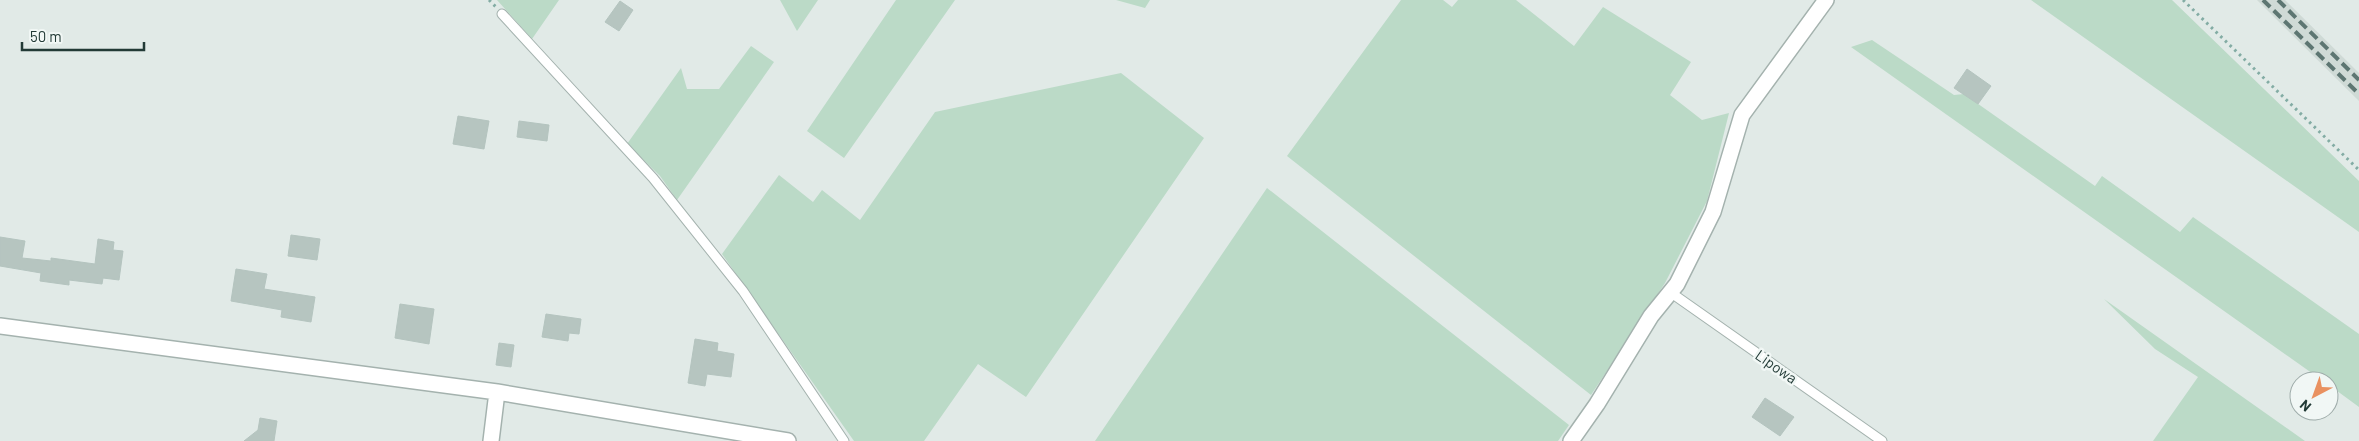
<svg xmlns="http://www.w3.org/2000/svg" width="2359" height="441" viewBox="0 0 2359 441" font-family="Barlow,sans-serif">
  <rect width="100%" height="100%" fill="#e1eae7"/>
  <path fill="#cfdad6" d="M2257,0H2285L2359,73V101Z"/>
  <path fill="#bbdac7" d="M497,0H559L532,39Z
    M780,0H818L797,31Z
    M896,0H955L844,158L807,131Z
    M1116,0H1150L1145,8Z
    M1401,0H1443L1452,7L1458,0H1516L1574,46L1603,7L1691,62L1670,95L1702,120L1729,113L1707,201L1665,283L1591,395L1287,156Z
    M2031,0H2172L2359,181V232Z
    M1872,40L1954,95L1964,94L2095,186L2102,176L2180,232L2193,217L2359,334V407L2329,385V381H2323L1851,47Z
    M751,46L774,62L677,200L660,176L627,144L681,68L687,89H719Z
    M1121,73L1204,138L1026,397L978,364L924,441H854L722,254L779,175L813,202L822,190L860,220L935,112Z
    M1267,188L1569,425L1558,441H1095Z
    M2104,299L2305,441H2153L2198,377L2155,349Z"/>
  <path fill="#b6c5c0" stroke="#b4c4bf" d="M620,1L633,10L619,31L605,22Z
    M1967,69L1991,86L1978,104L1954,88Z
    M458,116L489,121L484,149L453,144Z
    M519,121L549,125L547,141L517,137Z
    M291,235L320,239L317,260L288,256Z
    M0,237L25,241L22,258L51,261V258L95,264L98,239L114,242L113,250L123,251L119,280L103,278L102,284L69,280V285L40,281L41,273L0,266Z
    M236,269L267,274L264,289L315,297L311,322L281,317L282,310L231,301Z
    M400,304L434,309L429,344L395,338Z
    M546,314L581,319L579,334L569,333L568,341L542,337Z
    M695,339L718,343L717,351L734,354L731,377L707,374L705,386L688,383Z
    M499,343L514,345L511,367L496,365Z
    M1765,398L1794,417L1780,436L1752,417Z
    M260,418L277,421L274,441H244L258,430Z"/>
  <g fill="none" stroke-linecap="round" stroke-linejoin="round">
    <defs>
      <path id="service" d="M502,14L653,178L743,291L844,441
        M1670,292L1882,441"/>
      <path id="minor" d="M0,326L497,392L788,441
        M491,441L497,392
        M1571,441L1597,404L1651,316L1677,284L1713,212L1742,115L1826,0"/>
    </defs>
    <use href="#service" stroke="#a4b2ae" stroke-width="11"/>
    <use href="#minor" stroke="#a4b2ae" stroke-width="18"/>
    <path stroke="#83aca4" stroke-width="3" stroke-dasharray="2.5 4" stroke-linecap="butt" d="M489,0L496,7
      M2183,0L2359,170"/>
    <use href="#service" stroke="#fff" stroke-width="9"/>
    <use href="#minor" stroke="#fff" stroke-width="15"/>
    <path stroke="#5d7672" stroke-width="4" stroke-dasharray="10 5" stroke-linecap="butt" d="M2263,0L2359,94
      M2278,0L2359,80"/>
  </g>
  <g text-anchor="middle" stroke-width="5" stroke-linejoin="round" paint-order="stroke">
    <g font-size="15" fill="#223a36" stroke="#f1f7f5">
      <text transform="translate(1776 367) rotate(35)" y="5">Lipowa</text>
    </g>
  </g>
  <g transform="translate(2314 396) rotate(221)"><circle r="24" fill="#f1f7f5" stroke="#9eaba9"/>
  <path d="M0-4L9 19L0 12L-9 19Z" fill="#e99160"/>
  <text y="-8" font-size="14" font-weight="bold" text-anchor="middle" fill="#223a36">N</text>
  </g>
  <path d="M22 42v8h122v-8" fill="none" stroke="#223a36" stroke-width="2.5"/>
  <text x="30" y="42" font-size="15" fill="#223a36" stroke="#f1f7f5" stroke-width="4" paint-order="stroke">50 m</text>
</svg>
